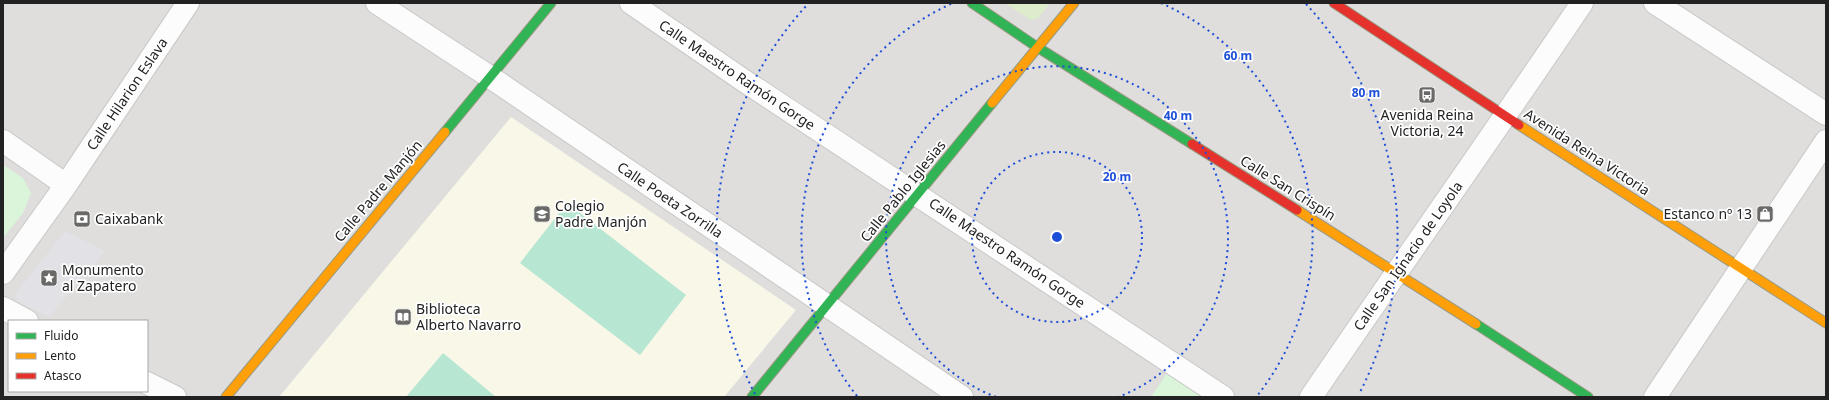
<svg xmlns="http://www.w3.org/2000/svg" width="1829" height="400" viewBox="0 0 1829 400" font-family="'Noto Sans',sans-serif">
  <rect width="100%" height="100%" fill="#f0eeeb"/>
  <path fill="#dfdedc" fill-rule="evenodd" d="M3,3H1826V397H3ZM9,321H147V391H9Z"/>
  <path fill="#f8f7e8" d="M511,117L796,310L724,397H279Z"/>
  <path fill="#ddeccb" d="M1005,3H1050L1038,18L1031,20Z"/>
  <path fill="#daf5da" d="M3,165L23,178L31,193L23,213L3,238Z
    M1167,373L1203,397H1151Z"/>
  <path fill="#b7e6d2" d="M567,203L686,295L640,355L520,263Z
    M443,353L496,397H406Z"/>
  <path fill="#e2e1e5" d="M65,231L105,251L49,317L17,301L15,294Z"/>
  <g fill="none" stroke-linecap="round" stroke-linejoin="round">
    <defs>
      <path id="street" d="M377,3L490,77L962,397
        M631,3L743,80L1223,397
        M1655,3L1826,114
        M3,141L66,185
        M3,273L66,185L188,3
        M3,308L27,321
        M147,383L175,397
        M1311,397C1401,265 1493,135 1582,3
        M1655,397L1826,141"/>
      <path id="fast" d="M972,3L1037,47L1192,144
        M445,132L551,3
        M1476,324L1588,397
        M752,397L992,103"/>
      <path id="slow" d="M992,103L1074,3
        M1519,125L1826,323
        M1297,210L1476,324
        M226,397L445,132"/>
      <path id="jam" d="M1334,3L1519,125
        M1192,144L1297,210"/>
    </defs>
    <use href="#street" stroke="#c9c8c7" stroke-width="24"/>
    <use href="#fast" stroke="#999a82" stroke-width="11"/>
    <use href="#slow" stroke="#999a82" stroke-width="11"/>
    <use href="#jam" stroke="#999a82" stroke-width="11"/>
    <use href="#street" stroke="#fdfcfc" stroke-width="22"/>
    <use href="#fast" stroke="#30b455" stroke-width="9"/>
    <use href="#slow" stroke="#ff9f0a" stroke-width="9"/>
    <use href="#jam" stroke="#e5322d" stroke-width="9"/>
  </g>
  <g fill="none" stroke="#1d4ed8" stroke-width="2" stroke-dasharray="2 4">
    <circle cx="1057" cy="237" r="85"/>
    <path d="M996 397A171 171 0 1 1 1118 397"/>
    <path d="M857 396A256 256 0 0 1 953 3M1161 3A256 256 0 0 1 1257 396"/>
    <path d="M755 394A341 341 0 0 1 808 4M1306 4A341 341 0 0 1 1359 394"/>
  </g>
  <defs>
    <symbol id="bus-square" viewBox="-11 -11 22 22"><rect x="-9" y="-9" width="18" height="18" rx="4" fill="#6a6968" stroke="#fff"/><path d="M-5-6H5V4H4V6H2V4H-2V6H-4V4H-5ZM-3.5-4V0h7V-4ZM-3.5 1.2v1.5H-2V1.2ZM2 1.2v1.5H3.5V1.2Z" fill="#fff"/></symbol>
    <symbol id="school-square" viewBox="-11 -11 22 22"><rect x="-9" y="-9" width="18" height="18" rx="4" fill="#6a6968" stroke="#fff"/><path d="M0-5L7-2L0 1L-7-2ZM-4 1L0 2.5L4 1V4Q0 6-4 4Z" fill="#fff"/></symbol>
    <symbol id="shop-square" viewBox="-11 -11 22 22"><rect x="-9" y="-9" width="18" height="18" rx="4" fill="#6a6968" stroke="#fff"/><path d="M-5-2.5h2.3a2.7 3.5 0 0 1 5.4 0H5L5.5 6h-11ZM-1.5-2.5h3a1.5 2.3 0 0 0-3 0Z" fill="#fff"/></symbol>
    <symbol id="bank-square" viewBox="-11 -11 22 22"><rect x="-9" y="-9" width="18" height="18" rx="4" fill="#6a6968" stroke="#fff"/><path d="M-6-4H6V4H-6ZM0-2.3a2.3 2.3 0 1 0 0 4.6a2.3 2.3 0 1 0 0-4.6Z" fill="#fff"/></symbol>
    <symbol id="sight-square" viewBox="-11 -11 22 22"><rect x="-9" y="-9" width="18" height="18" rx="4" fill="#6a6968" stroke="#fff"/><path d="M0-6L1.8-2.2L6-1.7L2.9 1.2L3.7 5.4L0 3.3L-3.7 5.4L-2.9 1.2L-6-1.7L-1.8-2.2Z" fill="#fff"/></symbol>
    <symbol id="library-square" viewBox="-11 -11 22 22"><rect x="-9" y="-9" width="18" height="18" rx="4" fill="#6a6968" stroke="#fff"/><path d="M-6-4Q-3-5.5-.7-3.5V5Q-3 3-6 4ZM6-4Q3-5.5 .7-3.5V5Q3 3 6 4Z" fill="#fff"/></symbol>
  </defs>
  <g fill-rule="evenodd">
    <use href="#bus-square" x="1417" y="85" width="20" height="20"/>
    <use href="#school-square" x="532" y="204" width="20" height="20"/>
    <use href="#shop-square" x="1755" y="204" width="20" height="20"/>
    <use href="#bank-square" x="72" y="209" width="20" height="20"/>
    <use href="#sight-square" x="39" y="268" width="20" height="20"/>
    <use href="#library-square" x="393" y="307" width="20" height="20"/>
  </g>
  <g text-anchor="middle" stroke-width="3.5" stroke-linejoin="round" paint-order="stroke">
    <g font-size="14" fill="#222" stroke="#fff">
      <text transform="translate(737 75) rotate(34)" y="5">Calle Maestro Ramón Gorge</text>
      <text transform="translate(127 94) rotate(-56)" y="5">Calle Hilarion Eslava</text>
      <text transform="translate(1587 152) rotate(33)" y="5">Avenida Reina Victoria</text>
      <text transform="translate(1288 188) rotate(32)" y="5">Calle San Crispín</text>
      <text transform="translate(378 191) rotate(-50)" y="5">Calle Padre Manjón</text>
      <text transform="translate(903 191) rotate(-51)" y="5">Calle Pablo Iglesias</text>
      <text transform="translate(670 200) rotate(34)" y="5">Calle Poeta Zorrilla</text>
      <text transform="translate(1007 253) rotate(34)" y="5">Calle Maestro Ramón Gorge</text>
      <text transform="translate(1408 256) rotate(-55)" y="5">Calle San Ignacio de Loyola</text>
    </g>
    <g font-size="14" fill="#222" stroke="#fff" text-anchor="start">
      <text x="1427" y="120" text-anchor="middle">Avenida Reina<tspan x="1427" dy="16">Victoria, 24</tspan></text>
      <text x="555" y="211">Colegio<tspan x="555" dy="16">Padre Manjón</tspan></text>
      <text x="1752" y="219" text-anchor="end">Estanco nº 13</text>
      <text x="95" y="224">Caixabank</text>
      <text x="62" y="275">Monumento<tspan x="62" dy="16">al Zapatero</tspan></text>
      <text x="416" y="314">Biblioteca<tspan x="416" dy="16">Alberto Navarro</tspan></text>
    </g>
  </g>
  <circle cx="1057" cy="237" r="6" fill="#1d4ed8" stroke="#fff" stroke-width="2"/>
  <g font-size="12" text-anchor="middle" font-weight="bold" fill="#1d4ed8" stroke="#fff" stroke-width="3.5" stroke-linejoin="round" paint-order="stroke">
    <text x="1238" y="60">60 m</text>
    <text x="1366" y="97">80 m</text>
    <text x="1178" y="120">40 m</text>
    <text x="1117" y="181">20 m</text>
  </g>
  <rect width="1829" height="400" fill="none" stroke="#222222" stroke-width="8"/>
  <rect x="8" y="320" width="140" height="72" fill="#ffffff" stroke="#a7a7a7"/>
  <rect x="16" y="333" width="20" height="6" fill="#30b455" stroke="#a7a7a7"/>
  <text x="44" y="340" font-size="12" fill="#222222">Fluido</text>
  <rect x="16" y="353" width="20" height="6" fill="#ff9f0a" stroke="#a7a7a7"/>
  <text x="44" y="360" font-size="12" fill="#222222">Lento</text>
  <rect x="16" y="373" width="20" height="6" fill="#e5322d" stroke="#a7a7a7"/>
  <text x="44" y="380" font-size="12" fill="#222222">Atasco</text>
</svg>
